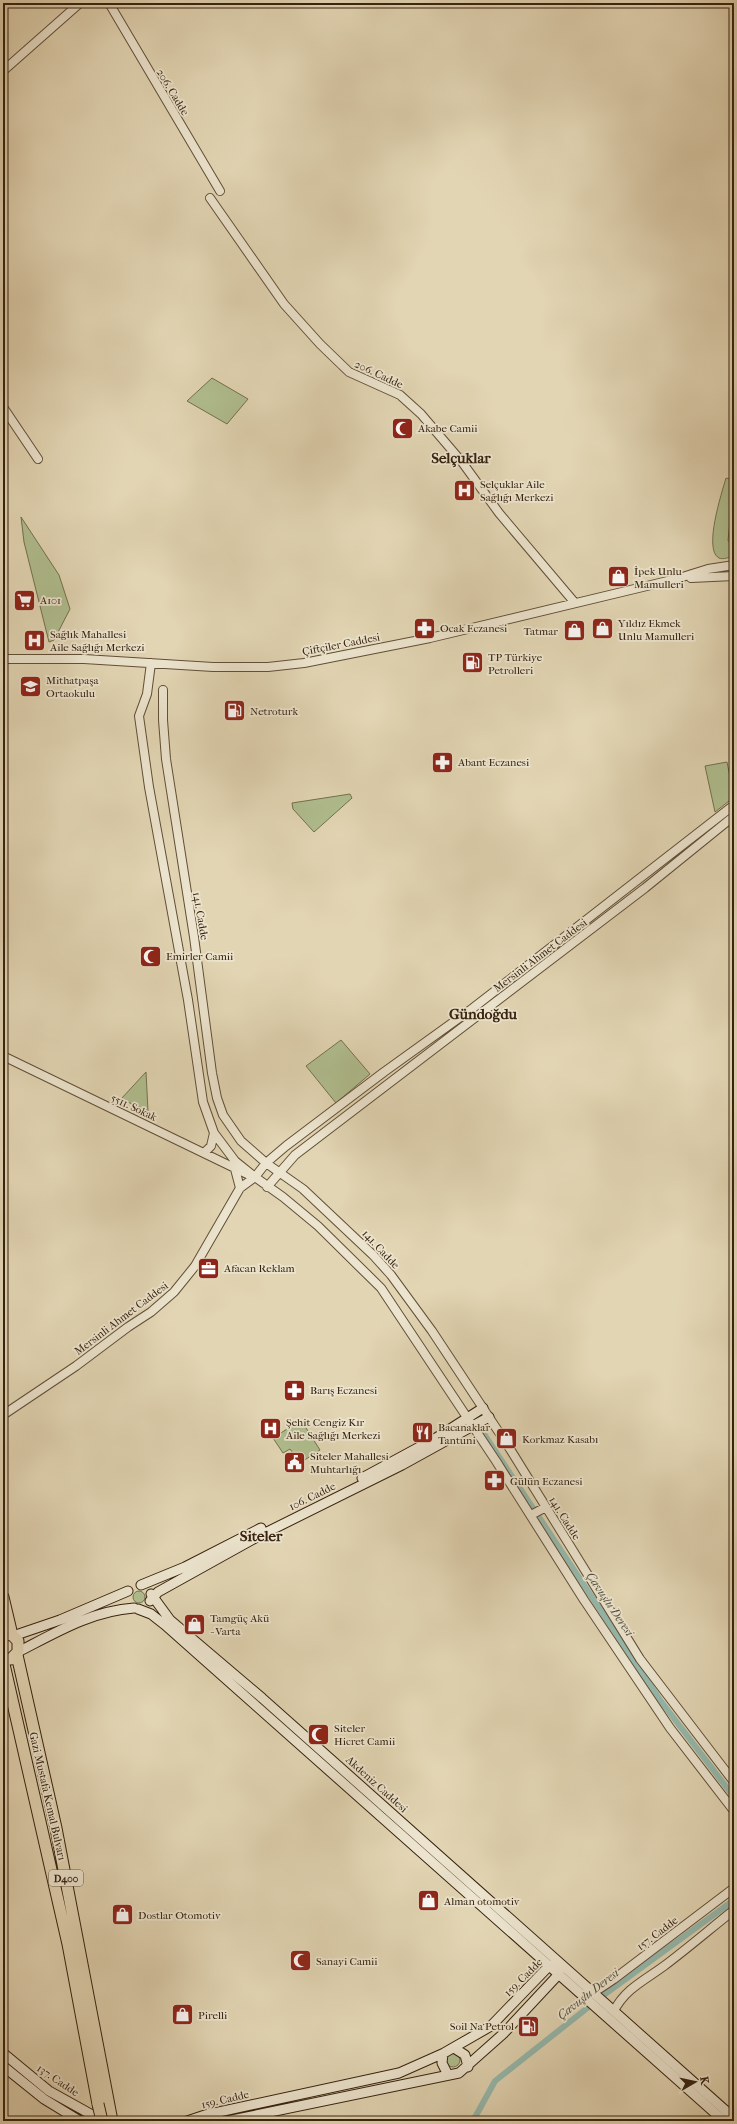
<svg xmlns="http://www.w3.org/2000/svg" width="737" height="2124" viewBox="0 0 737 2124" font-family="'IM FELL French Canon',serif">
  <rect width="100%" height="100%" fill="#e2d5b3"/>
  <filter id="stains"><feTurbulence type="fractalNoise" baseFrequency=".005" numOctaves="4"/><feColorMatrix values="0 0 0 0 .2 0 0 0 0 .09 0 0 0 0 .02 0 0 0 .5 -.17"/></filter>
  <radialGradient id="worn" r=".72"><stop offset=".6" stop-color="#630" stop-opacity="0"/><stop offset="1" stop-color="#630" stop-opacity=".3"/></radialGradient>
  <path fill="#b0be8f" stroke="#73704e" d="M212,378L248,399L227,424L187,401Z
    M726,478L734,480L728,541L734,543V556C730,557 723,560 719,558C703,550 722,492 726,478Z
    M21,517L59,575L70,609L54,640L49,642L24,542Z
    M727,762L734,797L715,812L705,766Z
    M350,794L352,798L314,832L293,809L292,803Z
    M341,1040L370,1074L336,1103L306,1066Z
    M146,1072L148,1111L121,1099Z
    M301,1420L320,1450L300,1463L290,1449L283,1453L273,1438Z
    M133 1597a6 6 0 1 1 12 0a6 6 0 1 1-12 0Z
    M446 2060a7 7 0 1 1 14 0a7 7 0 1 1-14 0Z"/>
  <g fill="none" stroke-linecap="round" stroke-linejoin="round">
    <path stroke="#95b9ad" stroke-width="6" d="M476,1422L660,1700L734,1797
      M473,2121L495,2081L605,1994L734,1900"/>
    <defs>
      <path id="tertiary" d="M109,3L220,191
        M3,71L80,3
        M210,198L284,304L320,344L349,372L400,395L421,414L462,462L499,513L575,603
        M3,407L38,459
        M691,578L734,576
        M3,659H84L213,667H268L304,663L430,638L676,579L708,569L734,565
        M151,663L147,694L139,716L149,787L188,1000L203,1102L214,1133L235,1161L255,1177
        M163,690V720L166,759L194,937L212,1073L217,1098L223,1115L241,1141L266,1163L303,1189L373,1255L391,1275L432,1331L510,1449L640,1659L734,1782
        M734,805L473,1008L384,1072L286,1146L266,1163L255,1177L283,1197L318,1226L381,1288L496,1461L584,1600L670,1728L734,1811
        M3,1056L247,1174
        M205,1152L211,1146L214,1133
        M235,1169L240,1188
        M267,1187L295,1155L645,888L734,816
        M3,1415L76,1366L128,1327L151,1312L174,1292L195,1266L240,1188L255,1177
        M531,1515L546,1507
        M590,1990L599,1989L614,1979L734,1888
        M614,2011C625,1989 645,1980 664,1966C688,1948 710,1929 734,1910"/>
      <path id="secondary" d="M362,1478L436,1438L483,1408
        M141,1585L185,1567L261,1528
        M151,1594L170,1620L262,1698L734,2118
        M150,1601L158,1592L257,1537L402,1465L489,1417
        M138,1609L151,1614L165,1625L724,2121
        M13,1636L60,1620L128,1591
        M18,1652C55,1633 91,1611 134,1608
        M454,2048L465,2055L468,2067
        M3,2053L49,2091L103,2121
        M443,2054L442,2063L448,2075
        M3,2066L44,2099L80,2121
        M187,2121L205,2115L399,2073L444,2053L491,2026L549,1966L558,1963L559,1974L503,2034L459,2073L227,2121"/>
      <path id="trunk" d="M3,1597L12,1635
        M3,1634L12,1635L18,1641V1652L11,1659
        M17,1655L56,1828L112,2121
        M3,1660L68,1944L98,2104"/>
    </defs>
    <use href="#tertiary" stroke="#614f37" stroke-width="10"/>
    <use href="#secondary" stroke="#36220e" stroke-width="11"/>
    <use href="#trunk" stroke="#36220e" stroke-width="13"/>
    <use href="#tertiary" stroke="#ece4ce" stroke-width="8"/>
    <use href="#secondary" stroke="#ece4ce" stroke-width="9"/>
    <use href="#trunk" stroke="#e2d5b3" stroke-width="11"/>
    <defs>
      <path id="trunk-bridge" d="M98,2104L102,2121"/>
    </defs>
    <use href="#trunk-bridge" stroke="#36220e" stroke-width="13" stroke-linecap="butt"/>
    <use href="#trunk-bridge" stroke="#e2d5b3" stroke-width="11"/>
  </g>
  <defs>
    <symbol id="mosque-square" viewBox="-11 -11 22 22"><rect x="-9" y="-9" width="18" height="18" rx="4" fill="#8f2418" stroke="#ece4ce"/><path d="M3.5-4.9A6 6 0 1 0 3.5 4.9A5 5 0 1 1 3.5-4.9Z" fill="#fff"/></symbol>
    <symbol id="hospital-square" viewBox="-11 -11 22 22"><rect x="-9" y="-9" width="18" height="18" rx="4" fill="#8f2418" stroke="#ece4ce"/><path d="M-5-5h3v3.5h4V-5h3V5h-3V1.5h-4V5h-3Z" fill="#fff"/></symbol>
    <symbol id="shop-square" viewBox="-11 -11 22 22"><rect x="-9" y="-9" width="18" height="18" rx="4" fill="#8f2418" stroke="#ece4ce"/><path d="M-5-2.5h2.3a2.7 3.5 0 0 1 5.4 0H5L5.5 6h-11ZM-1.5-2.5h3a1.5 2.3 0 0 0-3 0Z" fill="#fff"/></symbol>
    <symbol id="supermarket-square" viewBox="-11 -11 22 22"><rect x="-9" y="-9" width="18" height="18" rx="4" fill="#8f2418" stroke="#ece4ce"/><path d="M-6-5.5h2.5l.6 2H6L4.5 2H-2.5L-4.4-4H-6ZM-1.5 3.2a1.3 1.3 0 1 0 .1 0ZM3 3.2a1.3 1.3 0 1 0 .1 0Z" fill="#fff"/></symbol>
    <symbol id="pharmacy-square" viewBox="-11 -11 22 22"><rect x="-9" y="-9" width="18" height="18" rx="4" fill="#8f2418" stroke="#ece4ce"/><path d="M-2-6h4v4h4v4h-4v4h-4v-4h-4v-4h4Z" fill="#fff"/></symbol>
    <symbol id="fuel-square" viewBox="-11 -11 22 22"><rect x="-9" y="-9" width="18" height="18" rx="4" fill="#8f2418" stroke="#ece4ce"/><path d="M-5.5-6h7V0h2V4h1.3V-2.5L3-4.5l.8-.8L6-3V5H2.5V1h-1V6h-7ZM-4.2-4.7v3.2H.2V-4.7Z" fill="#fff"/></symbol>
    <symbol id="school-square" viewBox="-11 -11 22 22"><rect x="-9" y="-9" width="18" height="18" rx="4" fill="#8f2418" stroke="#ece4ce"/><path d="M0-5L7-2L0 1L-7-2ZM-4 1L0 2.5L4 1V4Q0 6-4 4Z" fill="#fff"/></symbol>
    <symbol id="office-square" viewBox="-11 -11 22 22"><rect x="-9" y="-9" width="18" height="18" rx="4" fill="#8f2418" stroke="#ece4ce"/><path d="M-6-3h4V-5.5h4V-3h4V5H-6ZM-1-4.5V-3h2v-1.5ZM-6 0V1H6V0Z" fill="#fff"/></symbol>
    <symbol id="restaurant-square" viewBox="-11 -11 22 22"><rect x="-9" y="-9" width="18" height="18" rx="4" fill="#8f2418" stroke="#ece4ce"/><path d="M-5-6h1v4h1v-4h1v4h1v-4h1v5L-1.5 .5V6h-2V.5L-5-1ZM5-6V6H3V1.5H1.5Q1.5-4 5-6Z" fill="#fff"/></symbol>
    <symbol id="civic-square" viewBox="-11 -11 22 22"><rect x="-9" y="-9" width="18" height="18" rx="4" fill="#8f2418" stroke="#ece4ce"/><path d="M-.6-6.5H3V-4.5H.6V-3L4-1V1h2V6H-6V1h2V-1L-.6-3ZM-1.2 2.5V6h2.4V2.5Z" fill="#fff"/></symbol>
  </defs>
  <g fill-rule="evenodd">
    <use href="#mosque-square" x="390" y="416" width="25" height="25"/>
    <use href="#hospital-square" x="452" y="478" width="25" height="25"/>
    <use href="#shop-square" x="606" y="564" width="25" height="25"/>
    <use href="#supermarket-square" x="12" y="588" width="25" height="25"/>
    <use href="#pharmacy-square" x="412" y="616" width="25" height="25"/>
    <use href="#shop-square" x="590" y="616" width="25" height="25"/>
    <use href="#shop-square" x="562" y="618" width="25" height="25"/>
    <use href="#hospital-square" x="22" y="628" width="25" height="25"/>
    <use href="#fuel-square" x="460" y="650" width="25" height="25"/>
    <use href="#school-square" x="18" y="674" width="25" height="25"/>
    <use href="#fuel-square" x="222" y="698" width="25" height="25"/>
    <use href="#pharmacy-square" x="430" y="750" width="25" height="25"/>
    <use href="#mosque-square" x="138" y="944" width="25" height="25"/>
    <use href="#office-square" x="196" y="1256" width="25" height="25"/>
    <use href="#pharmacy-square" x="282" y="1378" width="25" height="25"/>
    <use href="#hospital-square" x="258" y="1416" width="25" height="25"/>
    <use href="#restaurant-square" x="410" y="1420" width="25" height="25"/>
    <use href="#shop-square" x="494" y="1426" width="25" height="25"/>
    <use href="#civic-square" x="282" y="1450" width="25" height="25"/>
    <use href="#pharmacy-square" x="482" y="1468" width="25" height="25"/>
    <use href="#shop-square" x="182" y="1612" width="25" height="25"/>
    <use href="#mosque-square" x="306" y="1722" width="25" height="25"/>
    <use href="#shop-square" x="416" y="1888" width="25" height="25"/>
    <use href="#shop-square" x="110" y="1902" width="25" height="25"/>
    <use href="#mosque-square" x="288" y="1948" width="25" height="25"/>
    <use href="#shop-square" x="170" y="2002" width="25" height="25"/>
    <use href="#fuel-square" x="516" y="2014" width="25" height="25"/>
  </g>
  <g text-anchor="middle" stroke-width="3.5" stroke-linejoin="round" paint-order="stroke">
    <rect fill="#ece4ce" stroke="#6d5c48" stroke-width="1" x="49" y="1870" width="34" height="16" rx="3"/>
    <g font-size="10" font-weight="bold" fill="#36220e">
      <text x="66" y="1882">D400</text>
    </g>
    <g font-size="11" fill="#36220e" stroke="#ece4ce">
      <text transform="translate(173 92) rotate(59)" y="4">206. Cadde</text>
      <text transform="translate(379 374) rotate(25)" y="4">206. Cadde</text>
      <text transform="translate(341 644) rotate(-11)" y="4">Çiftçiler Caddesi</text>
      <text transform="translate(201 916) rotate(80)" y="4">141. Cadde</text>
      <text transform="translate(540 955) rotate(-37)" y="4">Mersinli Ahmet Caddesi</text>
      <text transform="translate(134 1107) rotate(25)" y="4">5511. Sokak</text>
      <text transform="translate(381 1249) rotate(47)" y="4">141. Cadde</text>
      <text transform="translate(121 1318) rotate(-37)" y="4">Mersinli Ahmet Caddesi</text>
      <text transform="translate(312 1496) rotate(-26)" y="4">106. Cadde</text>
      <text transform="translate(565 1518) rotate(58)" y="4">141. Cadde</text>
      <text transform="translate(377 1784) rotate(42)" y="4">Akdeniz Caddesi</text>
      <text transform="translate(48 1796) rotate(77)" y="4">Gazi Mustafa Kemal Bulvarı</text>
      <text transform="translate(657 1933) rotate(-37)" y="4">157. Cadde</text>
      <text transform="translate(523 1977) rotate(-45)" y="4">159. Cadde</text>
      <text transform="translate(58 2080) rotate(34)" y="4">137. Cadde</text>
      <text transform="translate(225 2099) rotate(-13)" y="4">159. Cadde</text>
    </g>
    <g font-size="11" fill="#36220e" stroke="#ece4ce" text-anchor="start">
      <text x="418" y="432">Akabe Camii</text>
      <text x="480" y="488">Selçuklar Aile<tspan x="480" dy="13">Sağlığı Merkezi</tspan></text>
      <text x="634" y="575">İpek Unlu<tspan x="634" dy="13">Mamulleri</tspan></text>
      <text x="40" y="604">A101</text>
      <text x="618" y="627">Yıldız Ekmek<tspan x="618" dy="13">Unlu Mamulleri</tspan></text>
      <text x="440" y="632">Ocak Eczanesi</text>
      <text x="558" y="635" text-anchor="end">Tatmar</text>
      <text x="50" y="638">Sağlık Mahallesi<tspan x="50" dy="13">Aile Sağlığı Merkezi</tspan></text>
      <text x="488" y="661">TP Türkiye<tspan x="488" dy="13">Petrolleri</tspan></text>
      <text x="46" y="684">Mithatpaşa<tspan x="46" dy="13">Ortaokulu</tspan></text>
      <text x="250" y="715">Netroturk</text>
      <text x="458" y="766">Abant Eczanesi</text>
      <text x="166" y="960">Emirler Camii</text>
      <text x="224" y="1272">Afacan Reklam</text>
      <text x="310" y="1394">Barış Eczanesi</text>
      <text x="286" y="1426">Şehit Cengiz Kır<tspan x="286" dy="13">Aile Sağlığı Merkezi</tspan></text>
      <text x="438" y="1431">Bacanaklar<tspan x="438" dy="13">Tantuni</tspan></text>
      <text x="522" y="1443">Korkmaz Kasabı</text>
      <text x="310" y="1460">Siteler Mahallesi<tspan x="310" dy="13">Muhtarlığı</tspan></text>
      <text x="510" y="1485">Gülün Eczanesi</text>
      <text x="210" y="1622">Tamgüç Akü<tspan x="210" dy="13">- Varta</tspan></text>
      <text x="334" y="1732">Siteler<tspan x="334" dy="13">Hicret Camii</tspan></text>
      <text x="444" y="1905">Alman otomotiv</text>
      <text x="138" y="1919">Dostlar Otomotiv</text>
      <text x="316" y="1965">Sanayi Camii</text>
      <text x="198" y="2019">Pirelli</text>
      <text x="514" y="2030" text-anchor="end">Soil Na Petrol</text>
    </g>
    <g font-size="12" font-style="italic" fill="#524f3e" stroke="#ece4ce">
      <text transform="translate(610 1604) rotate(56)" y="4">Çavuşlu Deresi</text>
      <text transform="translate(588 1994) rotate(-38)" y="4">Çavuşlu Deresi</text>
    </g>
    <g font-size="15" font-weight="bold" fill="#36220e" stroke="#ece4ce">
      <text x="461" y="463">Selçuklar</text>
      <text x="483" y="1019">Gündoğdu</text>
      <text x="261" y="1541">Siteler</text>
    </g>
  </g>
  <rect width="737" height="2124" fill="none" stroke="#e2d5b3" stroke-width="16"/>
  <rect x="4" y="4" width="729" height="2116" fill="none" stroke="#36220e" stroke-width="2"/>
  <rect x="8" y="8" width="721" height="2108" fill="none" stroke="#36220e"/>
  <g transform="translate(695 2082) rotate(81)" stroke="#ece4ce" stroke-width="3" paint-order="stroke">
  <path d="M0-3L7 15L0 10L-7 15Z" fill="#36220e"/>
  <text y="-6" font-size="11" font-weight="bold" text-anchor="middle" fill="#36220e">K</text>
  </g>
  <rect width="100%" height="100%" filter="url(#stains)"/>
  <rect width="100%" height="100%" fill="url(#worn)"/>
</svg>
